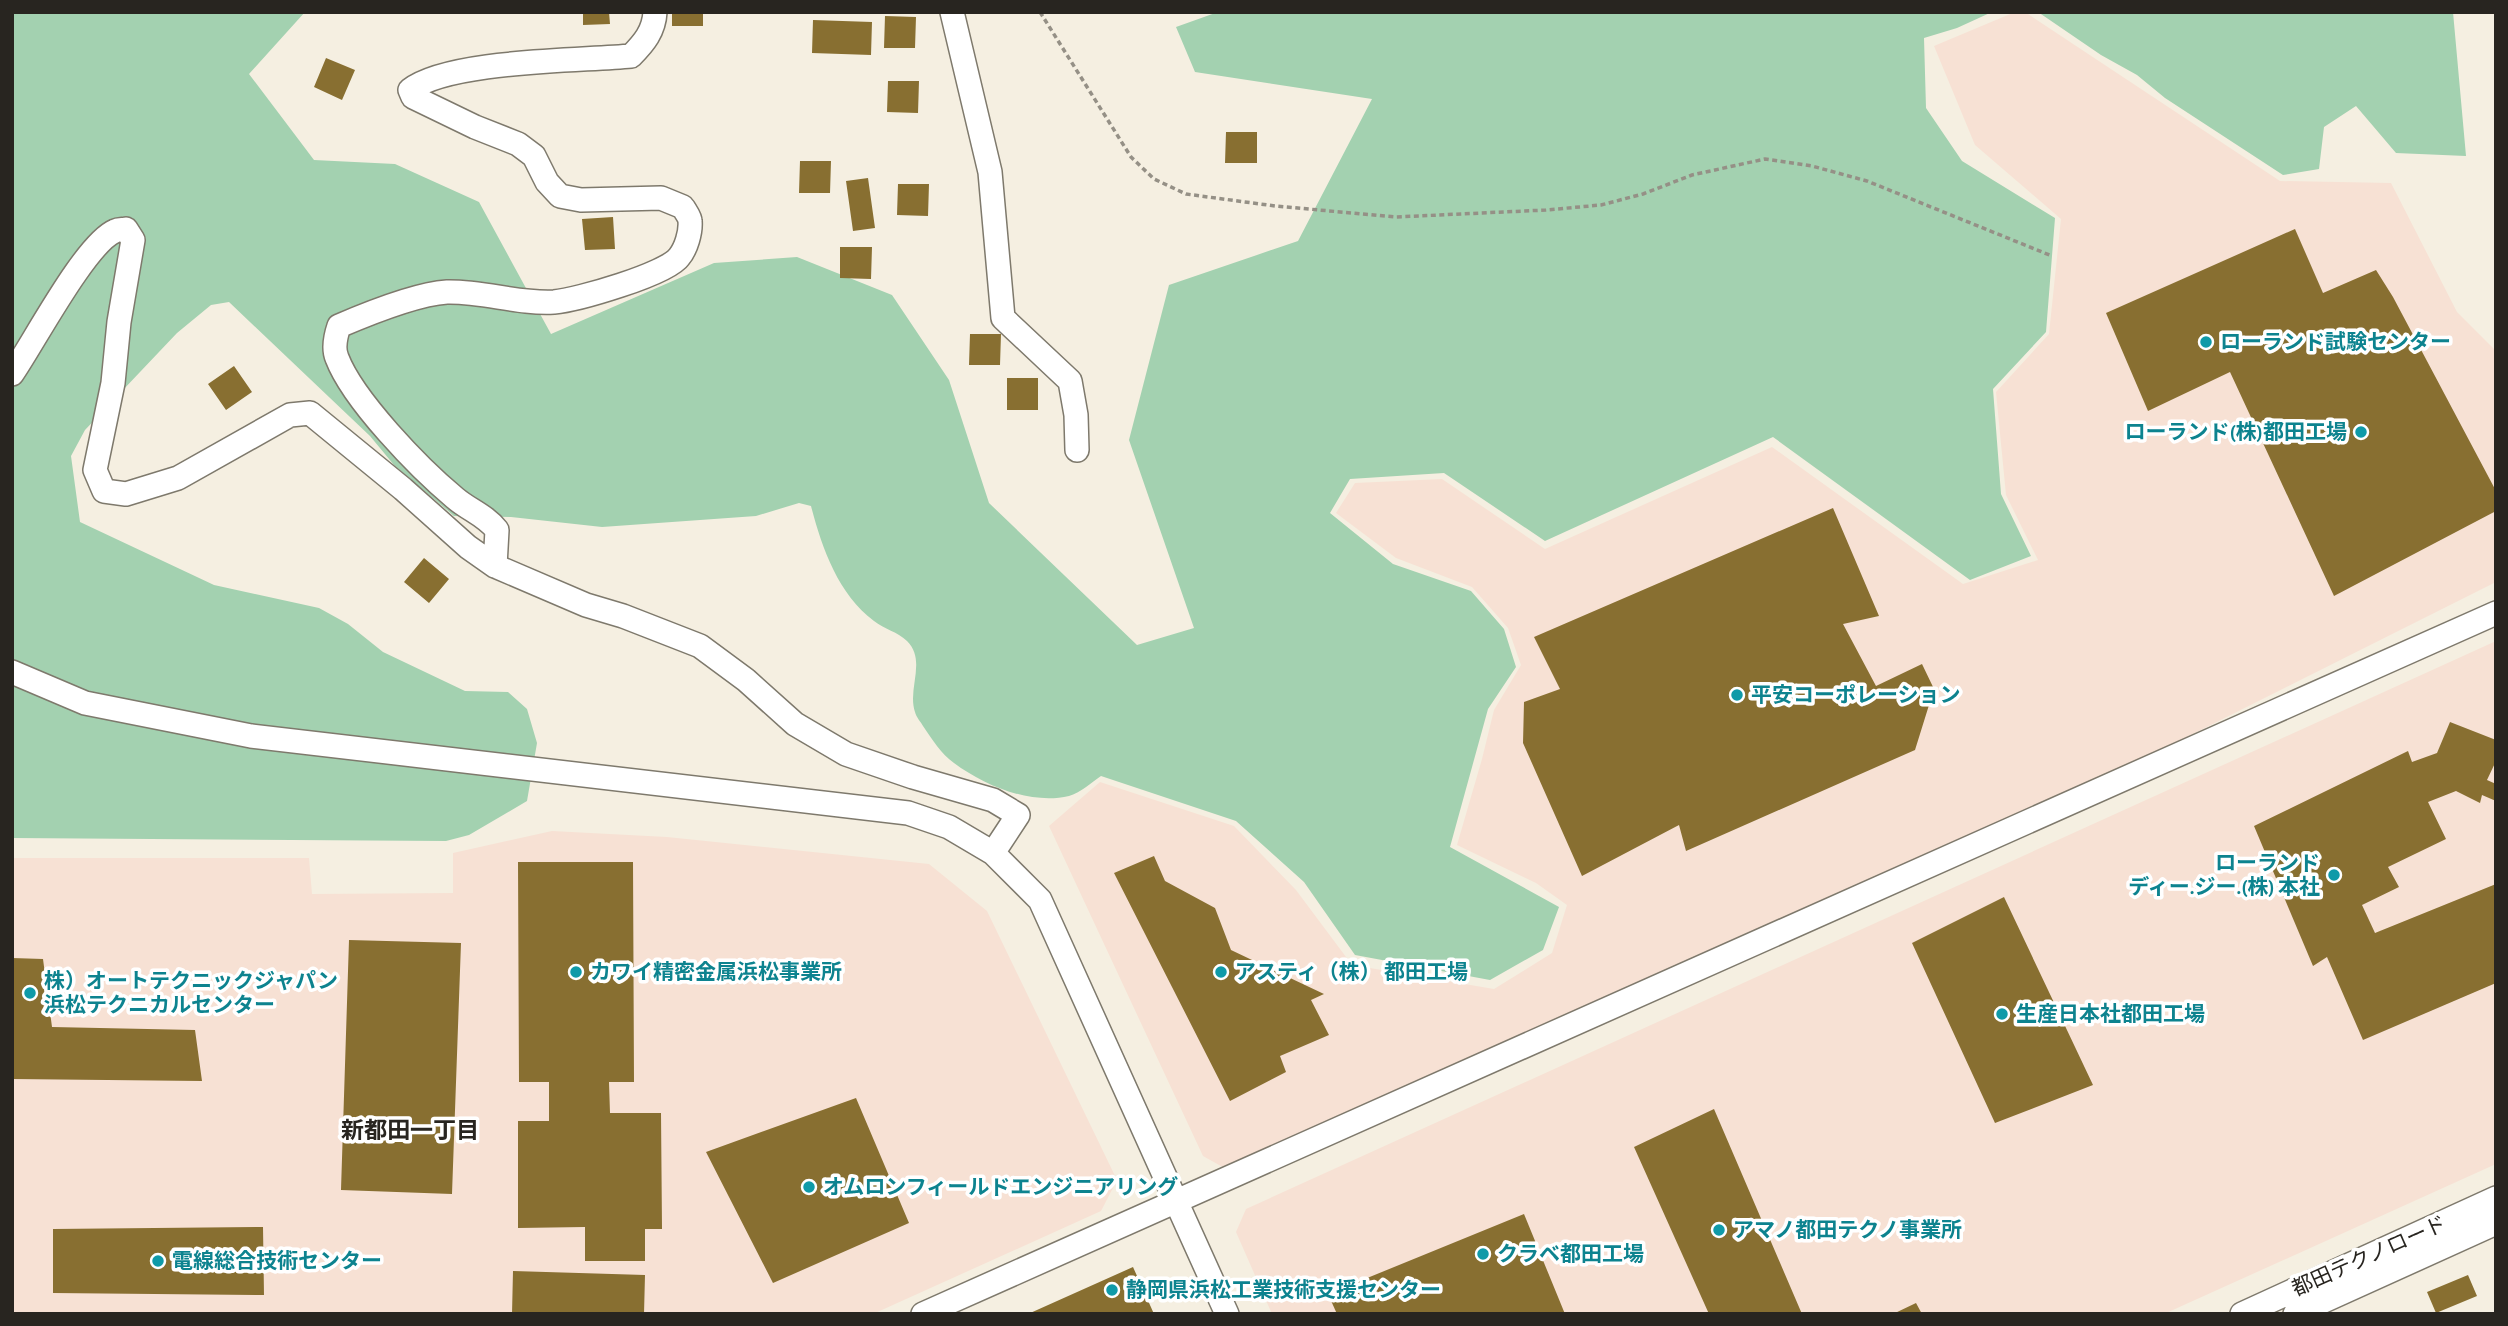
<svg xmlns="http://www.w3.org/2000/svg" width="2508" height="1326" viewBox="0 0 2508 1326" font-family="'Alegreya Sans','Noto Sans JP',sans-serif">
  <rect width="100%" height="100%" fill="#f5efe1"/>
  <path fill="#f7e1d4" d="M2015,12H2025L2280,181L2391,183L2457,312L2496,351V582L2049,806L1470,1057L1228,1170L1203,1156L1049,826L1100,782L1234,826L1296,890L1352,965L1494,989L1552,953L1567,905L1536,883L1457,845L1482,759L1494,710L1521,665L1508,628L1472,587L1396,558L1336,513L1355,483L1442,479L1545,549L1772,447L1963,584L2038,560L2006,495L1996,392L2049,334L2061,219L1975,145L1934,46Z
    M2496,641V1164L2164,1314H1272L1236,1232L1246,1209Z
    M552,831L667,837L929,864L987,911L1117,1180L1101,1211L873,1314H12V858H309L312,894L453,893V853Z"/>
  <path fill="#a3d1b0" d="M12,12H305L249,74L314,160L395,164L479,202L551,334L714,263L797,257L892,295L949,380L989,503L1137,645L1194,628L1129,440L1169,285L1298,241L1372,99L1195,72L1176,27L1218,12H1992L1957,28L1924,38L1926,108L1962,161L2055,218L2046,332L1993,389L2001,494L2031,556L1970,580L1773,437L1545,541L1444,473L1350,479L1330,513L1393,564L1471,591L1504,629L1516,667L1488,709L1450,847L1559,907L1543,950L1490,980L1355,955L1304,882L1236,821L1101,776C1092,782 1080,793 1069,796C1031,805 985,786 954,763C941,754 932,739 923,726C921,722 916,717 915,712C907,688 927,661 907,641C898,632 884,629 874,621C838,594 822,548 811,506L799,503L756,516L602,527L511,517L454,516L394,465L370,436L229,302L211,305L177,333L85,430L71,456L80,522L214,585L319,608L348,624L383,652L465,691L508,692L527,709L537,743L527,801L469,835L446,841L12,838Z
    M2038,12H2453L2466,156L2396,153L2356,106L2324,127L2319,169L2283,175L2165,98L2137,75L2101,55Z"/>
  <path fill="#886f31" d="M583,12H609L610,24L583,25Z
    M672,12H703V26H672Z
    M885,16L916,17L915,48H884Z
    M813,20L872,22L871,55L812,53Z
    M326,58L355,70L342,100L314,87Z
    M888,81H919L918,113L887,112Z
    M1226,132H1257V163H1225Z
    M800,161H831L830,193H799Z
    M868,178L875,228L853,231L846,181Z
    M898,184H929L928,216L897,215Z
    M613,217L615,249L585,250L582,219Z
    M2295,229L2323,293L2376,270L2393,297L2496,491V511L2334,596L2230,372L2148,411L2106,313Z
    M840,247H872L871,279L840,278Z
    M970,334H1001L1000,365H969Z
    M234,366L252,392L226,410L208,384Z
    M1007,378H1038V410H1007Z
    M1833,508L1879,616L1843,624L1876,686L1922,664L1934,689L1915,750L1686,851L1679,825L1582,876L1523,743L1524,702L1560,689L1534,637Z
    M424,558L449,579L429,603L404,582Z
    M2450,722L2496,740V761L2487,780L2496,784V801L2482,795L2480,803L2456,791L2428,802L2446,839L2388,867L2399,887L2362,905L2375,933L2496,884V983L2363,1040L2327,957L2313,966L2254,826L2408,751L2412,762L2437,753Z
    M1154,856L1165,881L1215,908L1231,950L1324,994L1311,1000L1329,1035L1280,1056L1286,1072L1230,1101L1114,873Z
    M518,862H633L634,1082H609L610,1113H661L662,1229H645V1261H585V1227L518,1228V1121H549V1082H519Z
    M2004,897L2093,1085L1995,1123L1912,943Z
    M349,940L461,943L452,1194L341,1190Z
    M12,958L43,959L52,1027L195,1030L202,1081L12,1079Z
    M856,1098L909,1223L773,1283L706,1152Z
    M1714,1109L1802,1314H1709L1634,1147Z
    M1524,1214L1565,1314H1337L1328,1294Z
    M263,1227L264,1295L53,1293V1229Z
    M1133,1267L1154,1314H1028Z
    M513,1271L645,1275L644,1314H512Z
    M2468,1275L2477,1296L2436,1313L2427,1292Z
    M1916,1303L1922,1314H1893Z"/>
  <g fill="none" stroke-linecap="round" stroke-linejoin="round">
    <defs>
      <path id="minor" d="M952,12L990,172L1003,318L1070,381L1076,415L1077,450
        M12,374C33,344 85,244 115,231C119,229 123,230 126,229L133,240L119,322L113,383L95,470L104,491L126,494L178,478L290,415L310,413L403,489L468,547L495,566L586,605L623,616L700,646L746,680L795,724L846,754L913,777L993,800L1018,815L993,853
        M495,566L497,530C485,515 469,510 455,498C419,468 353,400 337,358C333,349 336,335 339,326C367,314 416,294 447,292C483,291 518,304 554,302C577,300 667,274 679,257C686,249 691,232 690,221C690,217 685,211 683,207L661,198L581,200L560,196L547,182L534,156L518,144L475,127L413,97L410,90C449,60 578,61 631,56C644,43 654,31 655,12
        M12,672L85,703L251,736L908,813L949,827L993,853L1040,900L1227,1314
        M923,1314L2496,613
        M2242,1314L2496,1198
        M2295,1314L2496,1223"/>
    </defs>
    <use href="#minor" stroke="#7e796c" stroke-width="26"/>
    <path stroke="#959086" stroke-width="3.5" stroke-dasharray="5 3.5" stroke-linecap="butt" d="M1040,12L1131,157L1154,179L1186,194L1275,206L1396,217L1546,210L1601,205L1643,194L1692,175L1765,159L1812,166L1867,181L2052,256"/>
    <use href="#minor" stroke="#fff" stroke-width="23"/>
  </g>
  <g fill="#0f9aa8" stroke="#fff" stroke-width="2.5">
    <circle cx="2206" cy="342" r="7"/>
    <circle cx="2361" cy="432" r="7"/>
    <circle cx="1737" cy="695" r="7"/>
    <circle cx="2334" cy="875" r="7"/>
    <circle cx="576" cy="972" r="7"/>
    <circle cx="1221" cy="972" r="7"/>
    <circle cx="30" cy="993" r="7"/>
    <circle cx="2002" cy="1014" r="7"/>
    <circle cx="809" cy="1187" r="7"/>
    <circle cx="1719" cy="1230" r="7"/>
    <circle cx="1483" cy="1254" r="7"/>
    <circle cx="158" cy="1261" r="7"/>
    <circle cx="1112" cy="1290" r="7"/>
  </g>
  <g text-anchor="middle" stroke-width="7" stroke-linejoin="round" paint-order="stroke">
    <g font-size="21" font-weight="bold" fill="#0d838f" stroke="#fff" text-anchor="start">
      <text x="2220" y="349">ローランド試験センター</text>
      <text x="2347" y="439" text-anchor="end">ローランド(株)都田工場</text>
      <text x="1751" y="702">平安コーポレーション</text>
      <text x="2320" y="870" text-anchor="end">ローランド<tspan x="2320" dy="24">ディー.ジー.(株) 本社</tspan></text>
      <text x="590" y="979">カワイ精密金属浜松事業所</text>
      <text x="1235" y="979">アスティ（株） 都田工場</text>
      <text x="44" y="988">株）オートテクニックジャパン<tspan x="44" dy="24">浜松テクニカルセンター</tspan></text>
      <text x="2016" y="1021">生産日本社都田工場</text>
      <text x="823" y="1194">オムロンフィールドエンジニアリング</text>
      <text x="1733" y="1237">アマノ都田テクノ事業所</text>
      <text x="1497" y="1261">クラベ都田工場</text>
      <text x="172" y="1268">電線総合技術センター</text>
      <text x="1126" y="1297">静岡県浜松工業技術支援センター</text>
    </g>
    <g font-size="21" fill="#282520" stroke="#fff">
      <text transform="translate(2369 1256) rotate(-24)" y="7">都田テクノロード</text>
    </g>
    <g font-size="23" font-weight="bold" fill="#282520" stroke="#fff">
      <text x="410" y="1138">新都田一丁目</text>
    </g>
  </g>
  <rect width="2508" height="1326" fill="none" stroke="#282520" stroke-width="28"/>
</svg>
